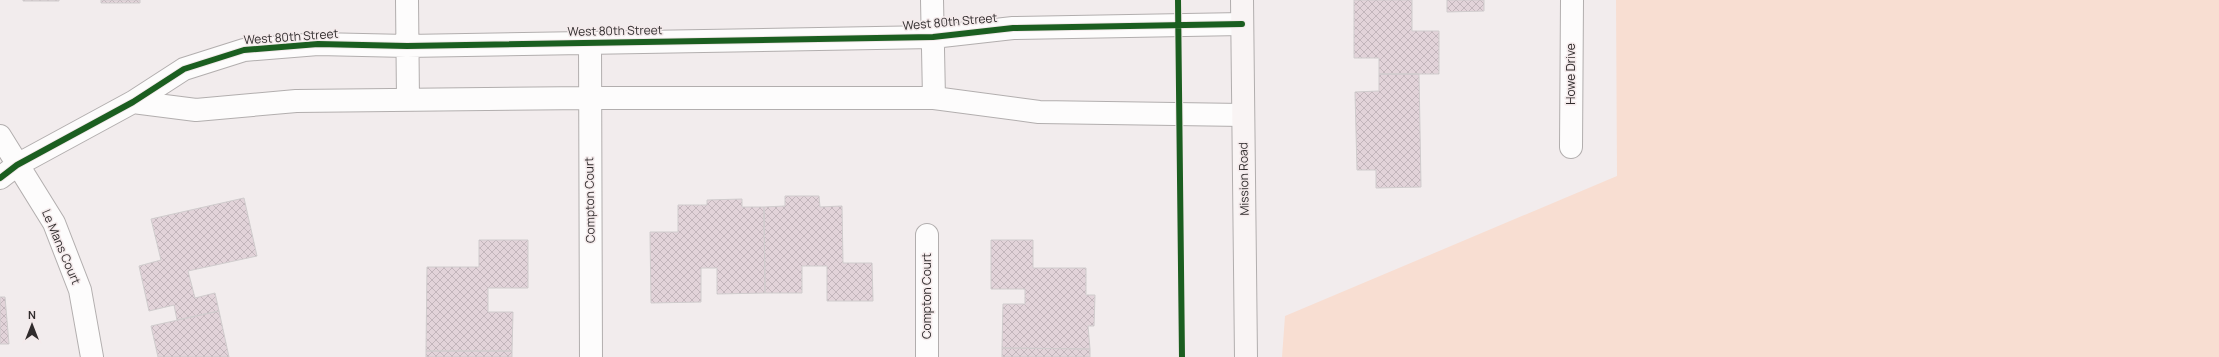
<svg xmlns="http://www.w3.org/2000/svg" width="2219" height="357" viewBox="0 0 2219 357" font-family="Manrope,sans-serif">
  <defs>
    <pattern id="building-cross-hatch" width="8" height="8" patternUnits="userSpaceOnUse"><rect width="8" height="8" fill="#e2d3d9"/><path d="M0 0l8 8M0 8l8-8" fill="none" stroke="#c2b5bb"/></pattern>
  </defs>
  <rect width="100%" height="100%" fill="#f2eced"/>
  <path fill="#f8ded2" d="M1616,0H2219V357H1282L1285,316L1617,176Z"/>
  <path fill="url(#building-cross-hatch)" stroke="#d0cccd" d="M23,0H59V1H23Z
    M101,0H140V3H101Z
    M1354,0H1412V31H1439V74H1379V58H1354Z
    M1447,0H1484V11L1447,12Z
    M1379,74H1419L1421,187L1376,188V170H1357L1355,92L1379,91Z
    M785,196H819L820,207L842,206L843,263H872L873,301H827V266H802V293H765L764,207L785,206Z
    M244,198L257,256L188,271L195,298L215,293L219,311L177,320L174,305L149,311L139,266L161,260L151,219Z
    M742,199V207H764L765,293L717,294V268H701V302L651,303L650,232H678V205H707V200Z
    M479,240H528V288H488V312H513L512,351H426L427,267H479Z
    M991,240H1033V268H1086V295H1095L1094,326H1088L1090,349L1002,348L1003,304H1025V289H991Z
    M0,297H5L9,344H0Z
    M219,311L229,357H158L151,326Z
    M1002,348L1090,349V357H1002Z
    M426,351H512V357H426Z"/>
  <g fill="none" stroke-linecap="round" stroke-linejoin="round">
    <defs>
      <path id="street" d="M407,0L408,100
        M932,0L934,98
        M590,42L591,357
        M133,102L196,110L296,101L589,98H934L1039,112L1243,115
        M0,136L54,223L80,290L92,357
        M1571,147L1572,0
        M0,178L17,165L133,102L184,69L244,50L318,44L407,46L933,37L1013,28L1242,24
        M927,235V357"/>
      <path id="secondary" d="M1242,0L1246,357"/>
    </defs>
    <use href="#street" stroke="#b2aeae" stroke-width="24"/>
    <use href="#secondary" stroke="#b2aeae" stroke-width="24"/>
    <use href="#street" stroke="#fdfcfc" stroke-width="22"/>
    <use href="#secondary" stroke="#f9f4f4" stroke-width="22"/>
    <defs>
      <path id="cycleway" d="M1178,0L1182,357
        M0,178L17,165L133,102L184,69L244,50L318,44L407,46L933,37L1013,28L1242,24"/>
    </defs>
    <use href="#cycleway" stroke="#f4eaeb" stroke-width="8"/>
    <use href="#cycleway" stroke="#1b5e20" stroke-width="6"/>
  </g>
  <g text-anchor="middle" stroke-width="3" stroke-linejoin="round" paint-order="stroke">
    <g font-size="12" fill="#302c2d" stroke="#f4eaeb">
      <text transform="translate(950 22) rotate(-5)" y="4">West 80th Street</text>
      <text transform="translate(615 31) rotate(-1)" y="4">West 80th Street</text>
      <text transform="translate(291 37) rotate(-4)" y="4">West 80th Street</text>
      <text transform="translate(1571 74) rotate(-90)" y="4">Howe Drive</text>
      <text transform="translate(1244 179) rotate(-91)" y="4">Mission Road</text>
      <text transform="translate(590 200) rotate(-91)" y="4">Compton Court</text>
      <text transform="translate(61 247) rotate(67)" y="4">Le Mans Court</text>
      <text transform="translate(927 296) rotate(-90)" y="4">Compton Court</text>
    </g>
  </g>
  <g transform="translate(32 325)" stroke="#f4eaeb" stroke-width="3" paint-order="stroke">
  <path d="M0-3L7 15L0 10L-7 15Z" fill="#302c2d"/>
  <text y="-6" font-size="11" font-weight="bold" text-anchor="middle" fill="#302c2d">N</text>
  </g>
</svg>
